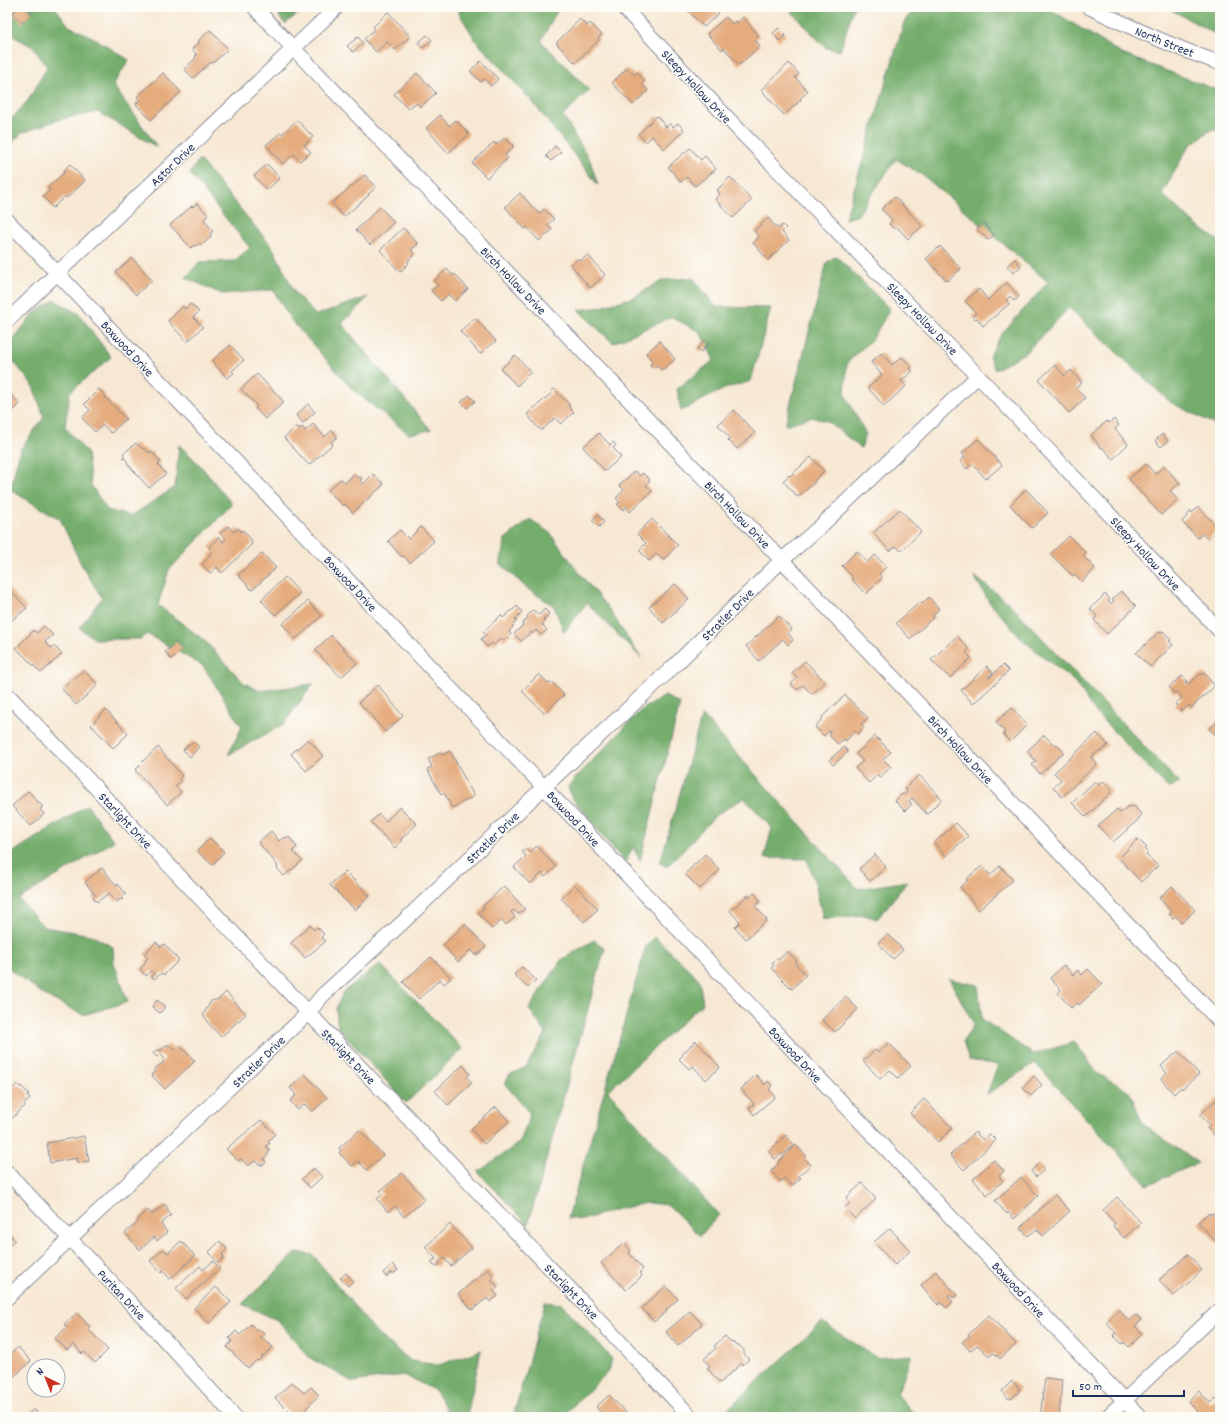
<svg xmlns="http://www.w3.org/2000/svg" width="1227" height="1424" viewBox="0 0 1227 1424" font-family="Dekko,sans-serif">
  <rect width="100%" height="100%" fill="#fdfcf7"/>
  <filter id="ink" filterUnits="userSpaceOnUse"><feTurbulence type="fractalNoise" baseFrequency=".025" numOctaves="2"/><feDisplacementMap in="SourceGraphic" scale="8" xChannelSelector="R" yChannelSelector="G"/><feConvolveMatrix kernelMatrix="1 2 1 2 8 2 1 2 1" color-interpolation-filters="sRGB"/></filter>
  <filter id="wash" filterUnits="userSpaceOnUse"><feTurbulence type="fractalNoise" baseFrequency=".012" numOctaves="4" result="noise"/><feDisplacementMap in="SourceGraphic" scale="16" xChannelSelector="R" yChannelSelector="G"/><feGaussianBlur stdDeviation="0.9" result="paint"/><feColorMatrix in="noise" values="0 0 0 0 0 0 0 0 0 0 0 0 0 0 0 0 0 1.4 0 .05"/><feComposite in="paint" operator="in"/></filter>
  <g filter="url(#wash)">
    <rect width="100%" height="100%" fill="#f7e8d3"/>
    <path fill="#74ad6c" stroke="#486e65" d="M7,7H55L69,26L94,38L129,60L113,85L158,148L98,112L61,119L22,133L7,148V124L29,99L47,67L33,47L7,33Z
      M283,7H306L285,24L279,16Z
      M459,7H561L556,13L541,41L589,90L563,116L590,160L598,185L531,100L476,41L459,13Z
      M787,7H854L840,51L826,48Z
      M915,7H1047L1122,54L1220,91V132L1212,129L1189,146L1162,194L1196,225L1220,242V427L1170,402L1069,308L1026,352L995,370L989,357L1001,335L1048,282L925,177L896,159L857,216L845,219L904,22Z
      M1166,7H1220V32L1219,36Z
      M199,159L273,248L295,293L316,315L368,297L342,324L431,430L409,434L354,391L291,320L273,290L222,294L186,278L199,262L234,261L250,248L190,174Z
      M836,256L890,309L873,338L847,363L845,394L866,434L861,448L827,421L812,417L785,425L827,262Z
      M693,278L716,307L771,308L751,381L724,389L681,411L677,389L714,360L700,332L672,317L613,343L578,310L601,307L634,297L663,280Z
      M55,300L79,314L111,357L70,392L65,427L87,453L91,485L107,510L131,516L175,487L179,445L200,465L232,504L169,570L158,605L205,641L244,683L260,691L313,684L284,724L228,755L242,727L203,666L147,634L140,639H95L79,628L102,598L81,564L60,519L10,490L20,450L44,417L33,386L7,353V347L35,312Z
      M530,519L550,533L581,575L608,608L641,658L587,603L564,632L554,606L528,589L500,564L505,539Z
      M974,576L1010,604L1179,783L1169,789L1095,712L1075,682L1025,642L989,602Z
      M665,696L680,704L640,861L633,847L625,863L571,797L568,786L640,711Z
      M702,715L858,889L908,881L877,919L864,915L823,919L815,883L807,859L764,858L772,828L744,798L716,815L667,867L660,863Z
      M87,805L114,841L19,899L44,927L91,935L113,947L114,963L128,1002L83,1015L44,995L7,967V856Z
      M655,937L699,979L703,1003L608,1091L719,1215L700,1236L668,1205L647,1203L618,1209L582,1220L568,1218L646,946Z
      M594,940L605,948L528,1225L478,1172L520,1142L530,1114L505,1084L509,1075L526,1067L546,1033L529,1009L561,960Z
      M380,964L463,1049L406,1103L338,1028L336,1009L343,992Z
      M949,979L978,985L982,1019L1033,1054L1075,1042L1097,1073L1129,1091L1144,1125L1198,1163L1147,1185L1035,1063L987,1094L998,1065L969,1060L963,1041L974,1024Z
      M297,1252L313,1255L377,1334L411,1361L439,1365L481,1350L467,1417H450L436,1391L404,1375L353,1382L310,1358L277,1320L242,1304Z
      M545,1302L562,1304L612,1359L608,1372L562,1417H513Z
      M822,1322L877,1358L912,1355L897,1394L917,1417H719Z"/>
    <g id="blocks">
      <path fill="#e5ac7e" d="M19,7H26L32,13L22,23L13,13Z
        M686,7H714L719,13L704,27L688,11L689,10Z
        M388,12L410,36L395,50L387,42L376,52L364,39L375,29L373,27Z
        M726,17L732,24L735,21L737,23L743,17L759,36L755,40L760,46L739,65L724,48L722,50L707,34Z
        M580,19L587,26L590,23L602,35L598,38L599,40L575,63L556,43Z
        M779,28L786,35L779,41L773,33Z
        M210,30L228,49L213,63L211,62L193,78L184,69L196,58L195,56L197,55L192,49L200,42L198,41Z
        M427,35L432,40L423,48L418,43Z
        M358,37L363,43L353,52L347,46Z
        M481,61L498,79L491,86L485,79L481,82L470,71Z
        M789,63L799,74L795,77L808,91L800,99L801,100L784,115L761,90Z
        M627,68L634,75L637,72L645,81L642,84L648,91L633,105L612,83Z
        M163,73L181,92L151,120L136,104L140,99L137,97Z
        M417,73L436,93L420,107L417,103L415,105L414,104L408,109L394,94Z
        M440,115L449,126L456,120L469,134L448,153L426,128Z
        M657,116L666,127L670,124L673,127L678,123L684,130L664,149L652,136L646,142L638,134Z
        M297,120L313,137L304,145L311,152L300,161L294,154L283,164L266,145L280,133L282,134Z
        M504,138L513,145L512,146L513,147L505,155L508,158L487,178L472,163L494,142L496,145Z
        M555,146L561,152L551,161L546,156Z
        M690,148L701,160L705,156L716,169L695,186L687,177L681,182L668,167Z
        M70,164L85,181L67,198L65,196L53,208L43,196L50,190L48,187L65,172L63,171Z
        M267,164L280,178L267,190L254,176Z
        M365,175L376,188L368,194L369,195L344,217L332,203Z
        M730,177L752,200L733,218L715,199L720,194L717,190Z
        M520,193L539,214L544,209L554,219L547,225L552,230L539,241L527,227L525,229L505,207Z
        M895,197L922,226L908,239L896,226L894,229L889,224L892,220L881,209Z
        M197,203L208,215L204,220L213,231L210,234L212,236L202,245L200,243L196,246L194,245L191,248L170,225L192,206L193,207Z
        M380,207L394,222L370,245L356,230Z
        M768,218L778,229L783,225L786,228L782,232L789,240L768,260L753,243L759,237L754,231Z
        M984,223L994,235L988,240L977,229Z
        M403,228L418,244L411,250L415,254L408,261L409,263L400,272L380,250Z
        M940,246L961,269L947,281L926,259Z
        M588,255L605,275L590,288L571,265L578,259L580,261Z
        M132,258L152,280L136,295L116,272Z
        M1015,259L1021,266L1013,273L1007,266Z
        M447,269L453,276L455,274L468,289L455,301L448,294L441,301L431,291L438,285L434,281Z
        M1007,283L1019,297L1014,301L1010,296L1006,300L1009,304L983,326L977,318L975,319L973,316L976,313L965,301L979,289L988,300Z
        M191,304L199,312L193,317L203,327L187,342L168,321L183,306L185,309Z
        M475,318L496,341L480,354L460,331Z
        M705,340L709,344L701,352L697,348Z
        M660,341L675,359L662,370L657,365L653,368L650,364L653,362L646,353Z
        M230,345L244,360L232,371L234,373L227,378L212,361Z
        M881,353L892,365L902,357L912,367L910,369L913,371L901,381L906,386L884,406L868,388L882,375L871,362Z
        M515,355L531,372L517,386L501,369Z
        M1055,365L1065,376L1071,370L1082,383L1076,388L1085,398L1069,413L1039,380Z
        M257,374L284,402L265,419L255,408L257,406L241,389Z
        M99,389L106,396L105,397L126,419L111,433L103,425L95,432L82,418L90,410L84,404Z
        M554,389L570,405L568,406L574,412L561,424L555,418L542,430L538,428L527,414L552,393L551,391Z
        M7,390L20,404L7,417Z
        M469,395L475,401L467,408L461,402Z
        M308,404L315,412L303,423L296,415Z
        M734,410L755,433L737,449L728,440L730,438L718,425Z
        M1114,419L1119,425L1115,429L1128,444L1113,459L1102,447L1101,448L1091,435L1107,421L1109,423Z
        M313,424L325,437L332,430L337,437L331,442L333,444L309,465L284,438L297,426L300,429L302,427L305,431Z
        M599,433L610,445L613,442L616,445L613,448L621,457L605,471L583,447Z
        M1162,434L1168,441L1161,447L1155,441Z
        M978,439L1002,465L986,479L972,464L967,469L960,461L965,457L962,453Z
        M136,443L143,449L144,448L149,453L151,451L161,462L158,464L166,474L149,488L127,463L128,462L123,457L125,456L123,454Z
        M811,457L824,471L814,481L815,482L798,497L783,481L789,475L790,476Z
        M1146,464L1155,474L1164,466L1180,483L1170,491L1178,500L1161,515L1129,479Z
        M635,471L640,476L643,473L650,480L646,485L652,491L630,512L626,507L623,510L617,504L620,502L616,498L624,490L619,485Z
        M354,474L358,478L360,477L362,479L360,481L363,484L373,474L384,484L353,513L345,504L343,506L328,490L341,479L345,483Z
        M1026,489L1048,513L1032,528L1010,505Z
        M1198,507L1219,528L1208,539L1202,534L1198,538L1182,522L1191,511L1192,513Z
        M900,509L921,532L901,551L896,546L890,551L873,533Z
        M598,515L604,522L599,527L592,520Z
        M652,519L678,545L663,560L656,554L649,561L639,550L646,543L637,534Z
        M228,526L234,532L238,528L241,532L243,530L252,541L251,542L252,544L222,573L217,567L210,573L202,564L210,556L209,555L213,551L209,547L219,537L223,542L226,539L220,533Z
        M421,527L434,541L410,563L404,556L402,557L388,541L400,530L409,539Z
        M1069,536L1086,553L1083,556L1095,568L1082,582L1075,574L1073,576L1050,554Z
        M857,551L867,562L875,555L886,567L879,574L882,578L866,594L851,579L853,577L842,566Z
        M262,553L276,568L252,590L238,575Z
        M285,577L300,593L275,615L261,600Z
        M675,584L689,599L663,623L649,607Z
        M7,587L27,608L7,624Z
        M1121,591L1136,606L1107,634L1094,620L1097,616L1090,609L1105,594L1110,599L1108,601L1111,604L1113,602V598Z
        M929,597L939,609L933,615L934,617L910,639L896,623L920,602L922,604Z
        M308,601L322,616L296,639L282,624Z
        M517,606L522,612L515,619L517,621L512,626L513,627L509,631L511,634L504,641L501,638L494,645L492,643L487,647L481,639L486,635L483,632L501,615L503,618Z
        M545,609L549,614L543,619L545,621L542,624L547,630L541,635L536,630L532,634L531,632L521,641L514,634L523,625L522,624L528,618L527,616L533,610L539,615Z
        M779,616L792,630L788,633L793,640L788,645L783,639L759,661L746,646Z
        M44,626L53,635L45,642L51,648L54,646L62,654L41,673L16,648L34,630L37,633Z
        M1163,631L1171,640L1169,641L1173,645L1150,667L1136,653L1159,632L1160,633Z
        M331,635L357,663L341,677L315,650Z
        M957,636L969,649L966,652L971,658L950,678L931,660Z
        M176,642L183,649L171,659L165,652Z
        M805,661L825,682L812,694L803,685L797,690L791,684L797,678L792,673Z
        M1003,665L1009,671L973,704L961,690L987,666L993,673L988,677L989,678Z
        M84,670L98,685L76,705L62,689Z
        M1204,673L1215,686L1191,708L1189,705L1182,711L1175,704L1182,698L1176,691L1174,693L1169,687L1182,676L1187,681L1185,683L1187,685L1200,674L1201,675Z
        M539,674L549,684L552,682L564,695L544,713L522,691Z
        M378,685L403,716L385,732L359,702Z
        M845,695L868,718L861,724L864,727L858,734L855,731L846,741L844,739L838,744L829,735L831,733L829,731L824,736L815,727L823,718L822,717Z
        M1012,708L1027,725L1010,742L1003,734L1005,732L996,722Z
        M106,710L128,734L113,748L91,725Z
        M1220,719V739L1209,729Z
        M1097,733L1108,745L1101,751L1100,750L1091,757L1097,764L1062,797L1053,787L1061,780L1054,773Z
        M1044,735L1055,746L1056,744L1064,752L1040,774L1032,765L1036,761L1027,751Z
        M875,736L891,752L883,759L891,767L880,777L877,775L869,783L855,768L863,761L856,754Z
        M308,739L323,756L306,771L291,754Z
        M193,741L199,747L190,757L183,750Z
        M158,747L182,776L179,779L181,781L175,786L181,792L167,805L135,770L140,766L139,765Z
        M844,747L848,752L833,765L829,760Z
        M450,751L474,796L452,808L444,793L441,794L427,769L432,767L428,759L440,753L442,755Z
        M919,775L942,799L927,814L912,798L909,801L912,804L905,811L895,801L902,794L904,795L907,792L905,789Z
        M1095,781L1099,785L1103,781L1112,791L1086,817L1072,803Z
        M28,791L43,807L40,809L44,814L31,826L12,806Z
        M1134,806L1141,814L1138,820L1113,842L1098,826L1117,809L1120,813L1127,807Z
        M400,807L417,824L401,839L402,840L395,848L371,822L379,814L386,821Z
        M956,823L968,836L946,856L934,843Z
        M271,831L279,841L283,838L289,837L297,847L293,851L302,861L284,876L277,868L278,866L258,842Z
        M210,838L224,852L212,865L197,851Z
        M1138,839L1147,848L1145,850L1148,853L1146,855L1158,866L1141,882L1119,858Z
        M537,846L556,867L545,877L542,873L530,884L514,867L526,856L522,852L526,849L530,853Z
        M705,854L720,870L700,889L685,874Z
        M875,854L886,867L870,881L859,869Z
        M982,866L990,875L1000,866L1013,880L979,910L960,887L968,880L966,879Z
        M102,868L116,885L118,884L126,894L121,897L123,899L120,900V899L116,902L109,893L97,902L93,897L95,895L85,882Z
        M345,871L370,896L355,910L330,885Z
        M575,885L598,909L584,922L561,898Z
        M504,886L525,909L518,914L514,910L511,912L515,917L506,925L502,920L492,929L478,913L484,908L483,906Z
        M1172,886L1195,910L1182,923L1176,916L1173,918L1169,914L1172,912L1159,898Z
        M754,893L761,901L755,906L767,920L746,939L735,927L740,922L730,911L748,895L749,897Z
        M465,924L486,947L479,953L475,955L470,950L458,962L443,945Z
        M310,925L314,930L317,927L324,934L321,937L326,941L305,958L291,943Z
        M888,934L903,950L893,959L878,943Z
        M156,942L161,947L164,944L179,960L164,975L162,973L154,979L152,977L154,974L151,971L146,976L140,969L146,963L145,961L148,958L144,954Z
        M787,951L797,961L795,963L806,975L792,989L771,968L774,965L772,963L777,958L779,960Z
        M431,957L451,978L444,984L440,979L419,999L403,982Z
        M1064,965L1073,975L1078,970L1082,975L1088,969L1102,984L1079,1005L1077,1003L1071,1008L1058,993L1061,990L1050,978Z
        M522,967L536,980L528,988L514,975Z
        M226,992L246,1014L221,1037L207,1022L208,1021L203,1015L211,1001L219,999Z
        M846,997L858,1009L835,1032L822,1020Z
        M157,1000L165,1007L160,1013L152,1007Z
        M696,1041L720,1067L706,1080L693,1066L689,1069L679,1059L683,1055L682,1054Z
        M889,1043L911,1066L898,1078L890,1070L880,1079L863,1061L875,1050L878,1053Z
        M167,1045H169L174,1050L177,1047L178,1048L180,1046L195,1061L165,1089L151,1075L155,1071L154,1069L164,1062L163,1061L165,1059L160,1054L157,1057L153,1053L158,1049L160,1051Z
        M1178,1051L1199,1074L1182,1089L1181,1087L1174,1094L1161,1079L1167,1073L1161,1066Z
        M463,1065L470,1074L467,1077L472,1083L448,1105L435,1091Z
        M305,1074L327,1098L312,1112L305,1104L298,1110L290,1101L296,1095L290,1088Z
        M756,1075L765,1085L768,1081L772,1086L769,1089L775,1097L754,1115L749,1108L754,1104L741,1089Z
        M1034,1076L1042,1085L1031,1096L1023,1088Z
        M17,1084L20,1087L21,1086L29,1094L27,1096L30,1099L24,1104L25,1106L10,1120L7,1117V1087L10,1091Z
        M1218,1098L1220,1100V1142L1207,1128L1210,1125L1200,1115Z
        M924,1099L952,1128L938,1142L910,1113Z
        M496,1107L509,1121L484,1144L471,1129Z
        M261,1120L275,1134L268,1141L270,1143L266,1146L270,1150L267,1156L264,1159L266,1162L263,1165L258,1164L255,1161L248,1166L241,1159L238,1161L226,1149Z
        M359,1130L383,1155L367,1170L358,1161L352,1166L339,1153L341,1151L339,1148Z
        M975,1132L983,1140L990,1134L996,1140L964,1170L950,1155Z
        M786,1135L794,1145L782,1155L781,1154L775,1159L769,1152Z
        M84,1136L89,1161L78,1163L77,1158L50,1163L47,1143Z
        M796,1145L806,1156L804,1158L811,1165L798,1176L801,1178L792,1186L784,1178L781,1182L771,1171L779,1163L778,1162Z
        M994,1160L1004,1171L999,1176L1003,1181L987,1195L973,1179Z
        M1038,1164L1044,1170L1036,1177L1031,1171Z
        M314,1168L322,1177L310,1188L302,1179Z
        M402,1173L425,1199L404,1217L395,1206L388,1212L377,1199L383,1194L380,1191Z
        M1021,1177L1038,1196L1014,1219L1008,1212L1007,1214L995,1201Z
        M862,1183L876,1199L855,1219L845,1208L850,1203L846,1198Z
        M1055,1195L1070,1211L1043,1236L1037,1229L1028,1236L1020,1228Z
        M1117,1197L1141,1223L1124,1238L1113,1226L1115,1223L1103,1210Z
        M165,1204L168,1208L167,1210L171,1215L161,1224L167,1232L157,1241L154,1237L140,1250L125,1233L139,1221L138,1219L148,1210L152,1214Z
        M1220,1213V1240L1217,1243L1198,1222L1207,1214Z
        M450,1224L472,1248L451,1266L444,1258L439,1262V1265L437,1266H434L432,1264V1261L436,1259L425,1247Z
        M890,1228L910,1251L895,1265L874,1242Z
        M7,1231L15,1240L7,1247Z
        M181,1241L195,1256L170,1279L163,1271L161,1273L150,1261L163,1249L168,1253Z
        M220,1241L227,1249L222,1254L224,1257L218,1263L209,1252Z
        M624,1243L631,1251L629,1253L643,1269L640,1272L642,1276L626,1290L601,1263Z
        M1188,1254L1202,1270L1174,1296L1159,1280Z
        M213,1261L220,1268L186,1299L176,1288L200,1266L203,1270Z
        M393,1264L398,1270L393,1274L392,1272L386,1277L383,1273Z
        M488,1269L494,1277L491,1279L498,1287L493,1291L498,1296L490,1302L487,1298L472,1310L458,1294Z
        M936,1271L957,1295L953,1298L950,1294L948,1296L953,1302L946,1308L941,1302L938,1305L921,1285Z
        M346,1273L353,1281L348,1286L340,1278Z
        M666,1286L678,1299L666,1310L667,1311L654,1322L642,1308Z
        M216,1287L231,1302L209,1323L194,1308Z
        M1119,1310L1129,1321L1136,1315L1142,1320L1135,1326L1142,1334L1129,1347L1124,1342L1122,1344L1113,1335L1116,1333L1106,1322Z
        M690,1311L702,1324L678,1346L666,1332Z
        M77,1313L90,1327L88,1329L108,1350L95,1363L84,1352L82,1354L74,1344L67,1350L55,1338L67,1327L64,1324Z
        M989,1315L1016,1344L1000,1359L994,1353L989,1356L977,1345L970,1351L962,1342L969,1336L968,1335Z
        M251,1324L257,1331L259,1329L264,1334L261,1337L273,1347L258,1361L257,1360L248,1368L227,1347L232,1341L229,1338L236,1331L240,1335Z
        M725,1336L731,1342L732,1341L736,1346H740L744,1350V1354L749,1359L743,1365L742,1363L720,1383L707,1368L710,1366L704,1359L716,1348L714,1346Z
        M18,1347L31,1361L7,1383V1357Z
        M1045,1378L1062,1380L1059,1417H1040Z
        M1012,1381L1020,1389L1018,1390L1019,1391L1011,1399L1009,1398L1008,1399L1002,1391Z
        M292,1382L304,1393L311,1387L319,1395L298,1417L296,1416L294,1417L275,1398Z
        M1199,1391L1210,1403L1216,1398L1220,1402V1417H1199L1197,1414L1199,1413L1188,1401Z
        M609,1395L630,1417H605L596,1407Z
        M34,1409L37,1412L32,1417H25Z"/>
    </g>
  </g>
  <g filter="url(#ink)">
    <use href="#blocks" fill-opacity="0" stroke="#898c98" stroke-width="1"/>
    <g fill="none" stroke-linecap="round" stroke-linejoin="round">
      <defs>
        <path id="minor" d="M254,7L798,577L1220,1022
          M623,7L736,127L978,376L1220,631
          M1089,7C1132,28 1175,48 1220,63
          M7,220L1140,1417
          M7,321L337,7
          M7,694L691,1417
          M7,1172L153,1327L235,1417
          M7,1298L308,1013L323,995L402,923L544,787L672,668L782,560L822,525L978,376
          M1107,1417L1220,1310"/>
      </defs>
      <use href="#minor" stroke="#898c98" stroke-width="16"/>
      <use href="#minor" stroke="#fff" stroke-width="14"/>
    </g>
  </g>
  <g text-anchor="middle" stroke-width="3" stroke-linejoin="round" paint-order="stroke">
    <g font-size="13" fill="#1b2f5e" stroke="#fdfcf7">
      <text transform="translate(1165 41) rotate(22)" y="5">North Street</text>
      <text transform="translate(697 86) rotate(47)" y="5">Sleepy Hollow Drive</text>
      <text transform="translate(172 164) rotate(-44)" y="5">Astor Drive</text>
      <text transform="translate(514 280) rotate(46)" y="5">Birch Hollow Drive</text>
      <text transform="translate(923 318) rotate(46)" y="5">Sleepy Hollow Drive</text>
      <text transform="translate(128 348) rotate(47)" y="5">Boxwood Drive</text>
      <text transform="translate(738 514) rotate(46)" y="5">Birch Hollow Drive</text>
      <text transform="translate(1146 553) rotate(47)" y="5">Sleepy Hollow Drive</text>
      <text transform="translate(351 583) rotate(47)" y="5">Boxwood Drive</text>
      <text transform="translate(727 614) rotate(-45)" y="5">Stratler Drive</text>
      <text transform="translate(961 749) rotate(47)" y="5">Birch Hollow Drive</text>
      <text transform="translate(574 818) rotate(47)" y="5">Boxwood Drive</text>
      <text transform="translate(126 820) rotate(47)" y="5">Starlight Drive</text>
      <text transform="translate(492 837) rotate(-44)" y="5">Stratler Drive</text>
      <text transform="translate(796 1054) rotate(47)" y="5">Boxwood Drive</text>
      <text transform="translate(349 1056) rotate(46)" y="5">Starlight Drive</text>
      <text transform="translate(258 1061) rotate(-44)" y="5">Stratler Drive</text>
      <text transform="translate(1019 1289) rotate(47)" y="5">Boxwood Drive</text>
      <text transform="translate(572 1291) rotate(46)" y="5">Starlight Drive</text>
      <text transform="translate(122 1294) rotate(47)" y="5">Puritan Drive</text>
    </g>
  </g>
  <rect width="1227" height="1424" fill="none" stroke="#fdfcf7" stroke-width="24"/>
  <g transform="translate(46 1378) rotate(317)"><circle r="19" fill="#fdfcf7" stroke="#a3aaba"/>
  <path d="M0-3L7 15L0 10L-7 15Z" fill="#c8321e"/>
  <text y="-6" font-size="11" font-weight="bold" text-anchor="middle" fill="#1b2f5e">N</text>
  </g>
  <path d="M1073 1390v6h111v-6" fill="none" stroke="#1b2f5e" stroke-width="2"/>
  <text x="1079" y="1390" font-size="12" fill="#1b2f5e" stroke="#fdfcf7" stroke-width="3" paint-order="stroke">50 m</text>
</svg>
